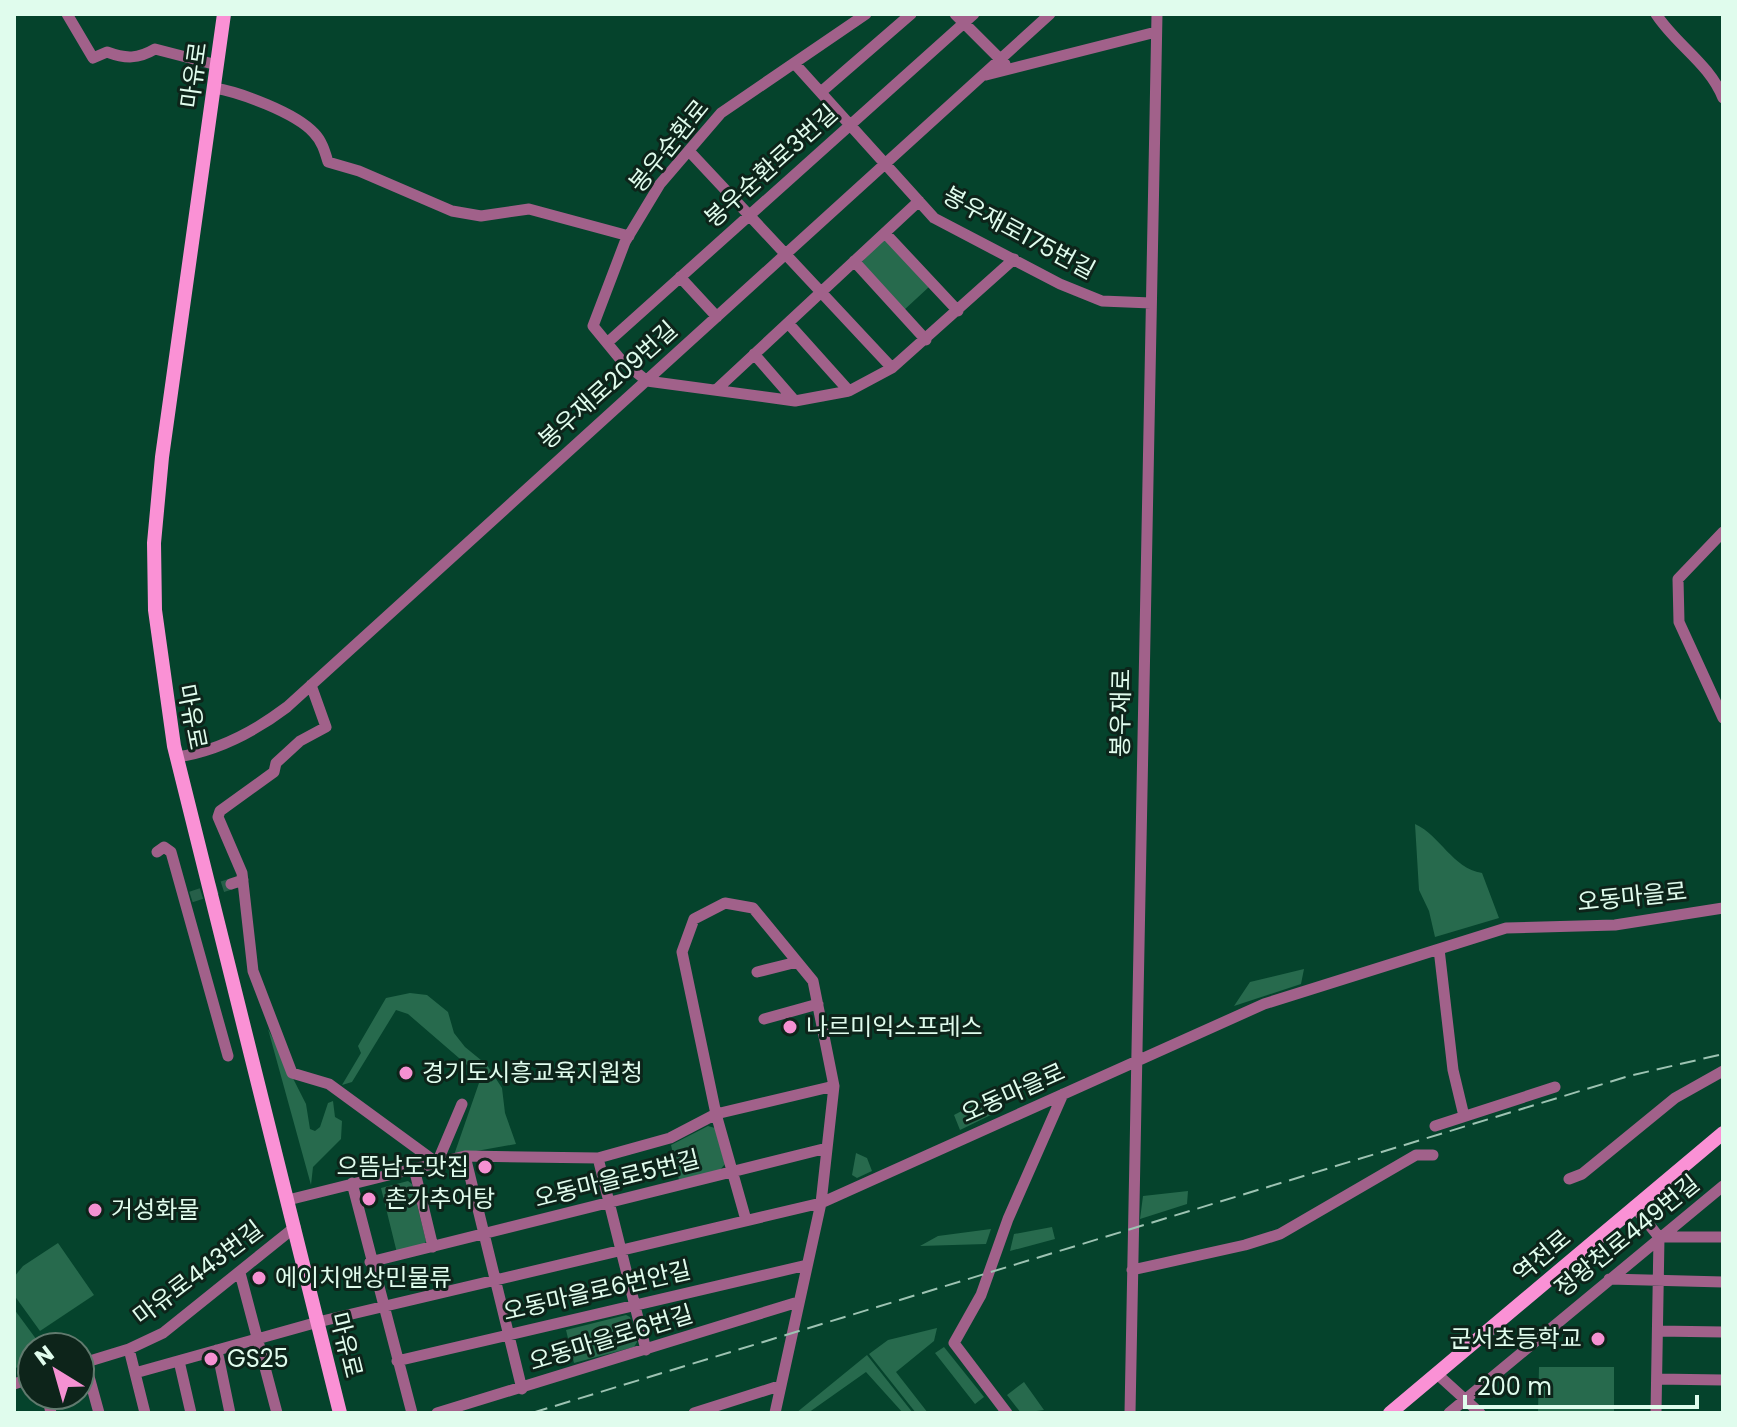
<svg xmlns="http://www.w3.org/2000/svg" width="1737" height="1427" viewBox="0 0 1737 1427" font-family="Poppins,'Noto Sans KR',sans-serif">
  <rect width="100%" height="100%" fill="#05432c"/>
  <path fill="#276a4d" d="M883,239L888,240L930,286L903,311L860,264Z
    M1415,824C1441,836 1452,868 1482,873L1499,918L1435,937L1429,911L1419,890Z
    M1304,969L1301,984L1234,1006L1250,982Z
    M410,993L427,995L448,1012L454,1033L465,1047L487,1065L502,1088L505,1113L516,1144L454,1155L479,1083L474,1071L408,1014L396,1010L352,1082L342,1085L361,1053L358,1046L386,998Z
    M268,1029L306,1104L310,1129L315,1131L320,1127L328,1103L333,1101L335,1117L342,1121L341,1139L313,1167L311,1185Z
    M994,1094L995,1113L960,1130L954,1115Z
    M708,1126L715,1128L725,1164L720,1170L679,1180L671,1145Z
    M856,1153L867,1158L872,1171L857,1178L852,1175Z
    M408,1181L412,1184L426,1241L424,1246L397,1253L381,1188Z
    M1188,1191L1187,1204L1140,1219L1143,1196Z
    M1052,1227L1055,1239L1010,1251L1014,1234Z
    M991,1229L986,1244L920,1246L938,1236Z
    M58,1243L94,1295L40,1331L14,1295V1277L23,1266Z
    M14,1309L42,1347H32V1364L15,1368Z
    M626,1315L630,1317L637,1342L634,1347L574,1363L566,1330Z
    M937,1328L934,1341L896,1372L928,1413H916L869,1354L888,1340Z
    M944,1347L984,1397L975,1404L935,1353Z
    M867,1355L913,1413H903L866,1372L808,1413H796Z
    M1539,1367H1614V1413H1538Z
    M1024,1382L1044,1410L1021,1413L1007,1395Z"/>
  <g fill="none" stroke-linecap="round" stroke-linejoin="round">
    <path stroke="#265f49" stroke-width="11" stroke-dasharray="11 5.5" stroke-linecap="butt" d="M191,897L231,884"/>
    <path stroke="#a1618a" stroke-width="11" d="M67,14L93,58L107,52C126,59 138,59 155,49L217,65
      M866,14L721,113L660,184L625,242L593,326L621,360L647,381L795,401L849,391L892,368L1014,259
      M955,14L1005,64
      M1656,14C1676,45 1709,63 1723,98
      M795,64L934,218L1060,284L1102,301L1151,303
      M986,75L1156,32
      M214,88C240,92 296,113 314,133C322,141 325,152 328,162L359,171L452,211L481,216L529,209L629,236
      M821,92L911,14
      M689,151L892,368
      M885,233L958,311
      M854,261L926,340
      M680,277L717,317
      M788,323L849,391
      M607,343L974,14
      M754,354L795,401
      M717,389L919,201
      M1723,532L1678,579L1679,622L1723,718
      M311,685L326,727L300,741L276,763L274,772L220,811L218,817L242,873L253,971L292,1073L329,1084L437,1163L462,1104
      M177,757C218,751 254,732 287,707L1050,14
      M157,852L164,847L171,852L228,1056
      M231,884L243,880
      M1439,949L1453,1070L1464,1116
      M757,972L797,962
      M764,1019L818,1004
      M1435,1126L1555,1087
      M465,1156L522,1389
      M598,1158L646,1350
      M414,1168L433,1247
      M1569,1179L1582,1174L1675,1098L1723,1071
      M352,1183L412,1413
      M288,1200L465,1156L598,1158L670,1138L716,1114L834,1086
      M1634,1206L1659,1237L1656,1413
      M746,1220L716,1114L682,952L694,919L725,903L753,908L813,981L834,1086L821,1203L775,1413
      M1660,1237H1723
      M370,1262L827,1148
      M1132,1270L1245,1245L1280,1234L1416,1155H1433
      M240,1273L277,1413
      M1609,1279L1723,1282
      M1658,1331L1723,1332
      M129,1349L145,1413
      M217,1350L230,1413
      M179,1361L191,1413
      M397,1361L807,1265
      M85,1362L99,1413
      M80,1364L129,1349L163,1333L295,1227
      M135,1373L318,1322L821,1203L1264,1004L1506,928L1615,925L1723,908
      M1436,1373L1480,1413
      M1657,1379L1723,1380
      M14,1384L32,1378
      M47,1395L51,1413
      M437,1413L798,1302
      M694,1413L779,1386
      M1007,1413L954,1343L981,1295L1008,1219L1063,1094
      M1130,1413L1157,14
      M1449,1413L1723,1186"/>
    <path stroke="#fa91d5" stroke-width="14" d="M224,14L162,457L154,543L155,610L174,746L340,1413
      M1390,1413L1723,1133"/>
    <path stroke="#9dc3b2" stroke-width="2" stroke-dasharray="16 8" stroke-linecap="butt" d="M532,1413L1629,1076L1723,1054"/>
  </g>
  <g fill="#f591d2" stroke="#0d241a" stroke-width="3">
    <circle cx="790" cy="1027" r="8"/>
    <circle cx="406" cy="1073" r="8"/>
    <circle cx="485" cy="1167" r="8"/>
    <circle cx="369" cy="1199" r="8"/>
    <circle cx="95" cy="1210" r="8"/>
    <circle cx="259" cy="1278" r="8"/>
    <circle cx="1598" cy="1339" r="8"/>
    <circle cx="211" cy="1359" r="8"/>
  </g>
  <g text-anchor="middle" stroke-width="6" stroke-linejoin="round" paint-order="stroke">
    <g font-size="24" fill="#e0fced" stroke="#0d241a">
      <text transform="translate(194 75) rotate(-82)" y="8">마유로</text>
      <text transform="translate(669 146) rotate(-51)" y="8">봉우순환로</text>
      <text transform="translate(771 166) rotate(-42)" y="8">봉우순환로3번길</text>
      <text transform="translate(1019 233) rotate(28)" y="8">봉우재로175번길</text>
      <text transform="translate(608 385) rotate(-42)" y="8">봉우재로209번길</text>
      <text transform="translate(1121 713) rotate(-89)" y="8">봉우재로</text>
      <text transform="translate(192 717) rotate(79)" y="8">마유로</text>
      <text transform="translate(1632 897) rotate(-6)" y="8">오동마을로</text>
      <text transform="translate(1013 1093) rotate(-24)" y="8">오동마을로</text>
      <text transform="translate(617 1179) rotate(-14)" y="8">오동마을로5번길</text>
      <text transform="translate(1627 1236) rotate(-39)" y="8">정왕천로449번길</text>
      <text transform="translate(1542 1256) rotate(-40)" y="8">역전로</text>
      <text transform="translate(198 1273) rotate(-37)" y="8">마유로443번길</text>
      <text transform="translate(597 1291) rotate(-13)" y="8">오동마을로6번안길</text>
      <text transform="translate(611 1338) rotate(-17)" y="8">오동마을로6번길</text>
      <text transform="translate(346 1345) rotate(76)" y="8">마유로</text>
    </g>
    <g font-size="24" fill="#e0fced" stroke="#0d241a" text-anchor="start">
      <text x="806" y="1035">나르미익스프레스</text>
      <text x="422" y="1081">경기도시흥교육지원청</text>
      <text x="469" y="1175" text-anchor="end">으뜸남도맛집</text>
      <text x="385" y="1207">촌가추어탕</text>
      <text x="111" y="1218">거성화물</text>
      <text x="275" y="1286">에이치앤상민물류</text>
      <text x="1582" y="1347" text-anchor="end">군서초등학교</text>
      <text x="227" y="1367">GS25</text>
    </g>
  </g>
  <rect width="1737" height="1427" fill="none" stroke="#e0fced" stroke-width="32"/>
  <g transform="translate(56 1371) rotate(323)"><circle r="38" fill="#0d241a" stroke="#617a6e" stroke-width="2"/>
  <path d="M0-6L14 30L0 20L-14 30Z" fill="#f591d2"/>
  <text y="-12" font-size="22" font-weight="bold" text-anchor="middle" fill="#e0fced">N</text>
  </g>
  <path d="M1465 1395v12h232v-12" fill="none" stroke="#e0fced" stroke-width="4"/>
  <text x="1477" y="1395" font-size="24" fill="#e0fced" stroke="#0d241a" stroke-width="6" paint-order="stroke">200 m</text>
</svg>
